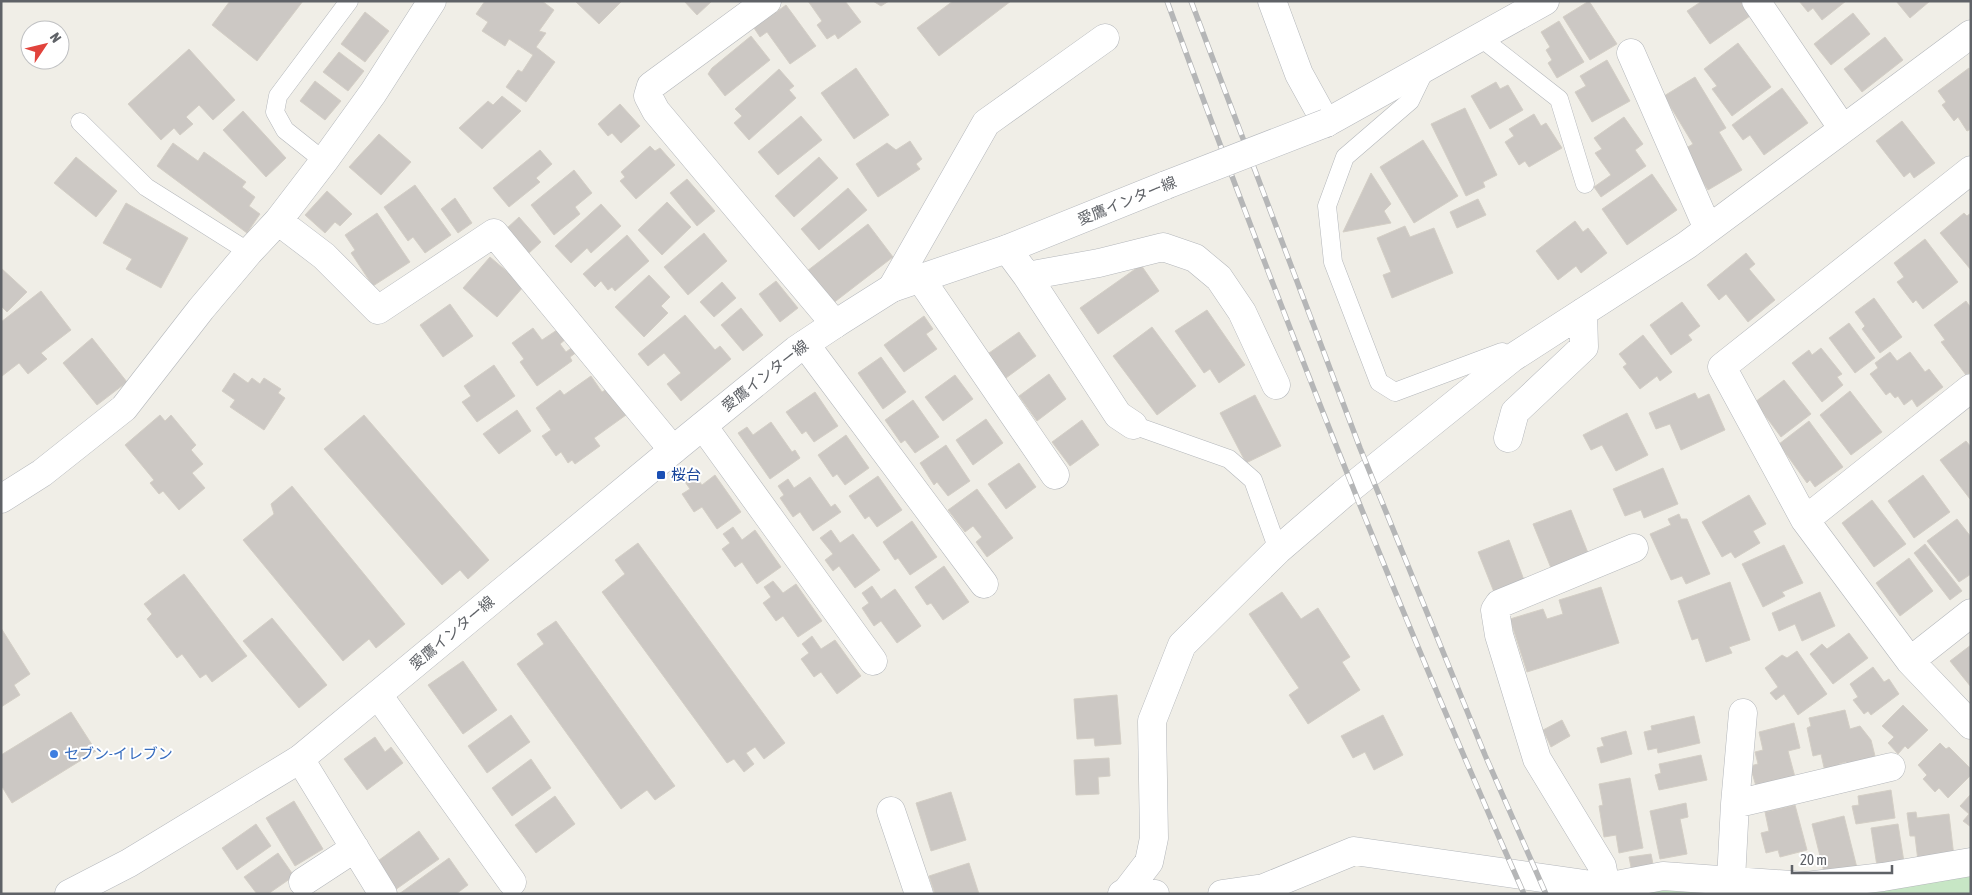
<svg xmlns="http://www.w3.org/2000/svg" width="1972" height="895" viewBox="0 0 1972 895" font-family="'Asap Condensed','Noto Sans JP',sans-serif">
  <rect width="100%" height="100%" fill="#f0eee7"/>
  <path fill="#c7e6c5" d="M1971,863V894H1610L1636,890L1772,894Z"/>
  <path fill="#ccc8c4" stroke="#d4cfc6" d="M230,1H303L257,61L212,25Z
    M485,1H542L554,10L539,31L546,33L536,47L555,62L526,102L506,87L518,70L522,72L533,55L509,39L505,46L482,31L488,22L476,14Z
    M575,1H622L599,24Z
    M684,1H712L697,15Z
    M808,1H845L861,22L838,39L835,34L827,39L817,25L822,21Z
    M873,1H889L881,6Z
    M953,1H1011L939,56L917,28Z
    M1589,1L1617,44L1590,60L1563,17Z
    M1702,1H1741L1750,16L1710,44L1687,11Z
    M1799,1H1846L1822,20L1813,8L1808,12Z
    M1896,1H1930L1910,18Z
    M786,5L816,46L790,64L767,32L760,37L754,28Z
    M365,12L389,31L365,62L341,44Z
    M1853,13L1870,34L1831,65L1814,44Z
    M1559,21L1584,62L1557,78L1548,63L1552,60L1546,50L1550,47L1541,32Z
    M751,36L770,60L725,96L708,74L712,68Z
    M1885,37L1903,60L1862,92L1844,69Z
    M1738,43L1771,87L1732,116L1712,89L1717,86L1704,69Z
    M189,49L235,100L213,120L199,105L186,117L193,124L180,135L174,128L161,140L128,104Z
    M339,52L364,71L348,91L323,72Z
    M1607,60L1630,101L1592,122L1575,92L1586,86L1580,76Z
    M856,68L889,115L854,139L821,93Z
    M1969,68L1971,129L1967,131L1958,117L1954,121L1942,105L1946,102L1938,91Z
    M779,69L794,86L789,90L796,98L749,140L734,123L742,116L735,109Z
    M1695,77L1726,128L1719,132L1742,170L1708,190L1683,150L1693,144L1664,96Z
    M315,81L341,101L325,120L300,101Z
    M1496,82L1500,89L1508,85L1523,110L1490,129L1471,96Z
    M1782,88L1808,123L1764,155L1750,135L1743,140L1732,125Z
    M502,96L521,111L482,149L459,128L488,101L493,105Z
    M620,104L640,126L621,143L612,133L608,136L598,124Z
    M1465,108L1497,175L1483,182L1485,187L1466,196L1431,124Z
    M243,111L286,158L266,177L223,130Z
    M1534,114L1541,126L1546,123L1562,148L1529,167L1525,161L1519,165L1505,142L1514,136L1509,129Z
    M801,116L822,140L778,175L758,152Z
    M1624,117L1643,144L1635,150L1646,166L1601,197L1594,187L1611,175L1595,153L1602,149L1594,138Z
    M1902,121L1935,163L1914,178L1910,172L1904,177L1876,141Z
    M379,134L411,162L381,195L349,167Z
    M1423,140L1458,196L1414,223L1380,167Z
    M910,141L922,159L916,164L920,169L878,197L856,164L887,143L896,150Z
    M173,143L198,161L204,152L246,182L242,187L255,197L249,206L260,214L247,233L157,166Z
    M650,146L655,151L660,148L675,165L636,199L620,181L625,177L621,172Z
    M540,150L552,164L536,178L540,182L509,207L493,188Z
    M76,157L117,191L96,217L54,183Z
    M819,157L838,178L794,217L775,196Z
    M574,170L592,193L575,207L580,214L554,235L531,205Z
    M1371,173L1391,204L1384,211L1391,223L1343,232Z
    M1652,174L1677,210L1627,245L1602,209Z
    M687,179L715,211L697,226L670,193Z
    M415,185L451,235L425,253L413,237L408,241L384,207Z
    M848,188L867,210L819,250L801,229Z
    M327,191L352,214L340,226L335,222L325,233L305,215Z
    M455,198L472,223L458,233L441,209Z
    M1478,199L1486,215L1457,228L1450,212Z
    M667,202L691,227L662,255L638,230Z
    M126,203L188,238L161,288L126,269L132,259L103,243Z
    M601,204L621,226L591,253L587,248L571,263L555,246Z
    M377,213L410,262L373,286L351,253L355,250L345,235Z
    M1964,213L1967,216L1971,213V270L1940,233Z
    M519,217L541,242L528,254L506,229Z
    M1575,221L1583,232L1588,228L1607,253L1581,273L1576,266L1558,280L1536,251Z
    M868,224L893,257L832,304L807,271Z
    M1405,226L1410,237L1434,228L1453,273L1392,298L1383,275L1391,272L1377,238Z
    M704,233L727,261L688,295L664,267Z
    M627,235L649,261L615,291L612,287L608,290L601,281L595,287L583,274Z
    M1925,239L1958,282L1923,309L1916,300L1913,303L1897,282L1904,277L1894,263Z
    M1746,253L1755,264L1749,269L1775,300L1748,322L1726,294L1719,300L1707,285Z
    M490,257L524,286L497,317L463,288Z
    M1141,265L1159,291L1098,334L1080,308Z
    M1,268L27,292L7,312L1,306Z
    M649,275L670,297L661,306L668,313L644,337L615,307Z
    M776,281L798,308L780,322L759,294Z
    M722,282L736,298L714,317L700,302Z
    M41,291L71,330L41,353L47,359L28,374L19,363L2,376L1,322Z
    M1874,298L1902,337L1880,353L1862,329L1865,326L1855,312Z
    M1966,301L1971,308V372L1966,375L1941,342L1945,340L1934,325Z
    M1682,302L1700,326L1688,335L1692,340L1671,355L1650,325Z
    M450,304L473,336L443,357L420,325Z
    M741,308L763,335L743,351L721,325Z
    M1207,310L1245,365L1219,383L1210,369L1204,373L1175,331Z
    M685,315L715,350L720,346L731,359L681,401L667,384L681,373L664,353L648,366L638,354Z
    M924,316L933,329L926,334L937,349L904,372L884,345Z
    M1849,323L1875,358L1855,373L1829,338Z
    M1152,327L1196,386L1157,415L1113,356Z
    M533,328L542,340L560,328L567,338L560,344L566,352L574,346L577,352L570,357L572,361L537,386L520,362L524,359L512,343Z
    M1019,332L1036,356L1006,378L989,353Z
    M1643,335L1672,372L1660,381L1657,376L1640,389L1623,367L1627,364L1619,354Z
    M92,338L127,382L97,405L63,363Z
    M1821,348L1842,374L1837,377L1843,385L1822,402L1792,363L1809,350L1812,355Z
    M1890,352L1897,361L1910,352L1925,372L1929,369L1943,387L1917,407L1912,399L1904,405L1898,396L1895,398L1890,392L1886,395L1870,374L1878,368L1875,363Z
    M881,357L906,392L883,409L858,373Z
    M494,365L515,396L477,422L462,402L471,396L464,386Z
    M234,373L248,383L252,378L260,384L264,378L281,389L278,393L285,398L264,430L230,407L235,400L222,391Z
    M1049,374L1066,399L1037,421L1019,396Z
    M955,375L973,399L943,421L925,397Z
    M591,376L602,392L607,389L626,415L594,438L600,446L575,464L572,460L568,463L561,452L556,456L542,436L551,430L536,408L560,390L564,395Z
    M1784,380L1811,414L1781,437L1755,402Z
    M1850,391L1882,432L1851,455L1820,415Z
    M815,392L838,426L814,442L806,431L802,434L786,412Z
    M1695,393L1698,399L1709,394L1725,430L1681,450L1670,424L1656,429L1649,413Z
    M1255,395L1281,446L1246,463L1220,413Z
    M913,400L939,437L915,453L905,440L901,443L885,420Z
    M517,410L531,431L499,454L483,434Z
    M1627,413L1648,455L1616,471L1602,445L1591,450L1583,435Z
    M160,415L165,421L171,415L196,445L191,450L203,464L192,473L205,488L179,510L163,491L159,494L150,483L154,480L125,445Z
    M364,415L489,560L468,579L460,570L442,585L324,449Z
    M986,419L1003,443L973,465L956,440Z
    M1082,420L1099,445L1070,466L1052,442Z
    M1809,421L1843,467L1815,487L1810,480L1807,483L1779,444Z
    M771,422L792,452L795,450L800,458L770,479L738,433L747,427L753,435Z
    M846,435L869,468L845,485L837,474L833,477L818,455Z
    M1966,441L1971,447L1970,499L1940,460Z
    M946,445L970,481L948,496L937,482L934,485L920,463Z
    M1019,463L1036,487L1006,509L988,484Z
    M1663,468L1678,504L1644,518L1641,510L1625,516L1613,489Z
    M692,472L702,485L715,475L741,512L717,529L702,507L694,512L682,494L690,489L683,479Z
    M1923,475L1950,512L1914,538L1888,501Z
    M878,476L902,510L877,527L869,516L865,519L849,496Z
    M810,477L831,507L835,504L841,512L813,531L800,512L793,517L780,498L784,495L778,486L788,479L794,488Z
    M292,486L405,624L376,648L369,639L343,661L243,540L274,514L271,504Z
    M977,489L1013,538L987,557L976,542L982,537L973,526L965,532L948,510Z
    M1749,495L1766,524L1753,531L1760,543L1735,558L1731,552L1722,557L1702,522Z
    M1872,500L1906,544L1874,567L1842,523Z
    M1571,510L1588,553L1551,568L1533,524Z
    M1679,514L1681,519H1687L1710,574L1686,584L1682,576L1671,580L1650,534L1671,525L1668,519Z
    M1957,519L1971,537V574L1959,582L1927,541Z
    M912,521L937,557L910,575L898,558L895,560L883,542Z
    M733,527L742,540L755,530L781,567L757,584L742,562L735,567L722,549L730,543L723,534Z
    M831,530L840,543L853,534L880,570L855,588L839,566L833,571L825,560L833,554L820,538Z
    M1509,540L1524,580L1494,592L1478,552Z
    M638,543L785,743L764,759L755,747L746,753L754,764L744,772L734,759L727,763L602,592L625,574L615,560Z
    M1925,544L1962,591L1950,600L1914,553Z
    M1784,545L1803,583L1782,592L1785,596L1763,607L1742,564Z
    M1909,558L1933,591L1900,616L1876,583Z
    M944,566L969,602L943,620L931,603L927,605L915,587Z
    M184,574L247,656L212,682L206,674L200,678L182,654L177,658L147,619L152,614L144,604Z
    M773,581L783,593L796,584L822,621L798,637L783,616L776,621L763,603L771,597L764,587Z
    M1730,582L1750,640L1729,647L1732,653L1706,662L1698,638L1692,640L1678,601Z
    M872,586L881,599L895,589L921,626L897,643L881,621L874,626L862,608L869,603L862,593Z
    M1601,587L1619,643L1527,672L1510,619L1543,609L1547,619L1563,614L1559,600Z
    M1282,592L1301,619L1318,608L1350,657L1342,662L1360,690L1308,724L1289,695L1299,688L1249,614Z
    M1820,592L1835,626L1802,641L1795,624L1779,631L1772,613Z
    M272,618L327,685L299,708L243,641Z
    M556,621L675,786L655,800L647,790L621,809L517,664L544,644L537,634Z
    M1,628L30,674L14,685L20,695L1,707Z
    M1849,633L1868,658L1833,684L1810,654L1822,644L1827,649Z
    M812,636L821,649L835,640L861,676L837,694L821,672L814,677L801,659L809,653L802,644Z
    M1971,645V687L1950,661Z
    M1797,651L1827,694L1798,715L1784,694L1776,700L1770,693L1778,687L1765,668L1782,655L1787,658Z
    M463,661L497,710L463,734L428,685Z
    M1873,667L1884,682L1889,679L1899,694L1871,715L1868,711L1864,714L1853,700L1858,697L1850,684Z
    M1117,695L1121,744L1095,746L1094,738L1077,739L1074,699Z
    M1903,705L1928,730L1908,749L1905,746L1898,754L1888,743L1894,737L1882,726Z
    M1845,710L1850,729L1860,726L1871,740L1876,760L1847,766L1846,762L1839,764L1840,768L1825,772L1821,754L1813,756L1807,728L1811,726L1809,718Z
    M71,712L96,751L12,803L1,785V755Z
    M511,715L530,742L487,773L468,746Z
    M1383,715L1403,755L1374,770L1365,752L1353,758L1341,736Z
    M1694,716L1700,743L1658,753L1657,748L1648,750L1644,732L1652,730L1651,726Z
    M1562,720L1570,736L1551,747L1543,730Z
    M1794,723L1800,748L1788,751L1795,777L1756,786L1750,766L1758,764L1755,752L1763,750L1759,732Z
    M1626,731L1632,754L1601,763L1597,748L1604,746L1601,738Z
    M375,737L385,752L391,747L403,763L367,790L344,759Z
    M1940,743L1946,749L1949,747L1971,769V775L1948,798L1939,788L1935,792L1923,779L1927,775L1918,765Z
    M1701,755L1707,780L1659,790L1655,775L1661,773L1659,764Z
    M1109,758L1110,776L1098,777L1099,794L1076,795L1074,760Z
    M531,759L551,788L512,816L492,788Z
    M1630,778L1643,848L1619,853L1616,835L1604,837L1599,806L1603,805L1599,784Z
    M1891,790L1895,818L1856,824L1852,806L1859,805L1858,796Z
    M951,792L966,840L931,851L916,803Z
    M1971,794V827L1963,821L1969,814L1960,806Z
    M555,796L575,824L536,853L515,825Z
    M294,801L323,849L295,866L266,818Z
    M1686,803L1688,817L1680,819L1687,854L1660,859L1650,811Z
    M1795,805L1807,850L1780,857L1778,850L1766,853L1761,833L1769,831L1765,812Z
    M1916,812L1917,818L1949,814L1954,857L1918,861L1915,836H1910L1907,813Z
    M1844,816L1857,868L1825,876L1812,824Z
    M256,824L271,846L237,870L222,848Z
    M1898,824L1904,862L1877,866L1871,828Z
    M419,831L439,859L395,890L375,863Z
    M278,853L294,876L268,894H257L244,877Z
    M1651,854L1654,869L1632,872L1629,857Z
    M449,858L468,885L456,894H399Z
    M969,863L979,894H935L929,876Z"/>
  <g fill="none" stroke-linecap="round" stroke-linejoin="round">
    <defs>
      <path id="lane" d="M1481,38L1559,99L1585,184
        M1426,68L1410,101L1345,157L1327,206L1333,262L1379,382L1395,392L1502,352L1512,358
        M80,122L146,187L249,252
        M324,161L285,130L275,112L278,96L349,1
        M1133,425L1229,459L1253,480L1278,550"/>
      <path id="street" d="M767,1L651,86L648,96L656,111L835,324
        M1272,1L1299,74L1326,123
        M1756,1L1843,129
        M1631,53L1708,229
        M1971,170L1722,367L1805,520L1910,661L1971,725
        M278,221L324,256L378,310L494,233L673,450
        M1007,249L1027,276L1099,263L1163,247L1195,258L1219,278L1242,312L1276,385
        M1027,276L1118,415L1133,425
        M920,278L1055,475
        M892,288L986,123L1105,38
        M805,344L984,584
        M703,426L873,661
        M1508,438L1515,412L1584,347L1583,312
        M1,499L42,473L124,408L201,309L249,252L278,221L324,161L373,93L432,1
        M1805,520L1971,388
        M1910,661L1971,613
        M378,695L512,882
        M300,759L383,894
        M1735,804L1743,713
        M891,811L919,894
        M1731,880L1735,804L1891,767
        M303,882L355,848
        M1606,887L1602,866L1537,759L1499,635L1495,610L1499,604L1634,548
        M1126,892L1155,894
        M1122,894L1126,892L1149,862L1154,838L1152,721L1182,645L1278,550L1343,494L1512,358L1687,245L1971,34
        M1222,894L1264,888L1354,851L1606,887L1663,876L1806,886L1883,877L1971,862"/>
      <path id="secondary" d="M1326,123L1545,1
        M69,894L129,863L300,759L673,450L796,350L835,324L892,288L1007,249L1166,185"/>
    </defs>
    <use href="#lane" stroke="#b4b7bb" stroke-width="19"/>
    <use href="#street" stroke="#b4b7bb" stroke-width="29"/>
    <use href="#secondary" stroke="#b6b9be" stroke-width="29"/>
    <use href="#lane" stroke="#fff" stroke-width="18"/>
    <use href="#street" stroke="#fff" stroke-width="28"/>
    <use href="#secondary" stroke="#fff" stroke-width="28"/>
    <defs>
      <path id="rail" d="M1167,1C1277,302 1394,601 1524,894
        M1191,1L1360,448L1485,755L1546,894"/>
    </defs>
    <use href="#rail" stroke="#b5b6b7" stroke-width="5.5"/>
    <use href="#rail" stroke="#fff" stroke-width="4" stroke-dasharray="11" stroke-linecap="butt"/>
    <defs>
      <path id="secondary-bridge" d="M1166,185L1326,123"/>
    </defs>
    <use href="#secondary-bridge" stroke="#b6b9be" stroke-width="29" stroke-linecap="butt"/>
    <use href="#secondary-bridge" stroke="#fff" stroke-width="28"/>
  </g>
  <rect fill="#1a4fb4" stroke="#fff" stroke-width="2" x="656" y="470" width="10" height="10" rx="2.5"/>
  <circle fill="#3f7fe0" stroke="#fff" stroke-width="2" cx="54" cy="754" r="5"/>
  <g text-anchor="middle" stroke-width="4" stroke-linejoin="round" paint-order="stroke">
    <g font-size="15" fill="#5f6267" stroke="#fff">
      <text transform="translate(1127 201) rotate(-22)" y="5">愛鷹インター線</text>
      <text transform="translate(765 376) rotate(-38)" y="5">愛鷹インター線</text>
      <text transform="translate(452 633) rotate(-40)" y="5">愛鷹インター線</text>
    </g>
    <g font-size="15" fill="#164399" stroke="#fff" text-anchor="start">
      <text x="671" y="480">桜台</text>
    </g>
    <g font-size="15" fill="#366cbe" stroke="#fff" text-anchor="start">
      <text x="64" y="759">セブン-イレブン</text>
    </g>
  </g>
  <rect width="1972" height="895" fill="none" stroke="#5f6267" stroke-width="5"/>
  <g transform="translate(45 45) rotate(55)"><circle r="24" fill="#ffffff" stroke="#bfc0c2"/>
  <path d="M0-4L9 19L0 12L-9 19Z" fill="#e1433c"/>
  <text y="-8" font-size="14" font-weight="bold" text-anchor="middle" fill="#5f6267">N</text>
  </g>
  <path d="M1792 865v8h100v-8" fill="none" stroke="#5f6267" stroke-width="2.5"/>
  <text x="1800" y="865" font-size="15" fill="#5f6267" stroke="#ffffff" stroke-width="4" paint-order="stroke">20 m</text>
</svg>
